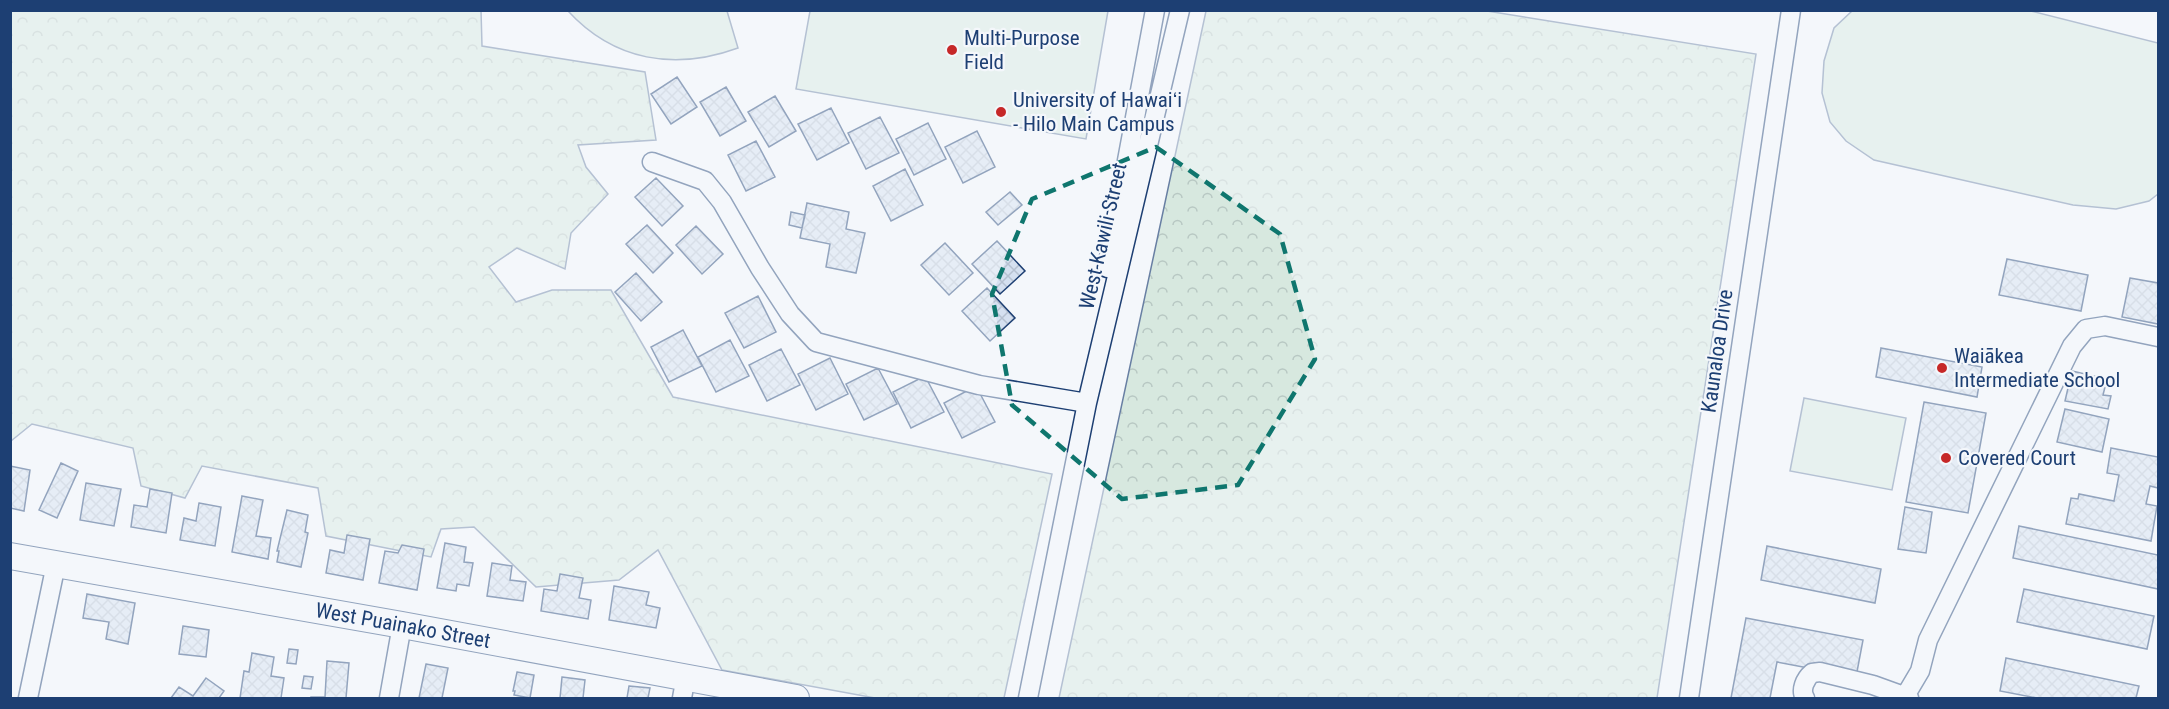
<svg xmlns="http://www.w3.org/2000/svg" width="2169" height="709" viewBox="0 0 2169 709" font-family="'Roboto Condensed',sans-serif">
  <defs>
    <pattern id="forest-crowns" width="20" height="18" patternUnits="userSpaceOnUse" patternTransform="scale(1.5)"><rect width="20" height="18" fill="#d7e8df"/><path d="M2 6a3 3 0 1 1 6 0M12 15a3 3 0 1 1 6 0" fill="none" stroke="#b8c8c3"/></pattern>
    <pattern id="building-cross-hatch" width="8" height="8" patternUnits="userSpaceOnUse" patternTransform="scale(1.5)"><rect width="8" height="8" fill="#d5e0f0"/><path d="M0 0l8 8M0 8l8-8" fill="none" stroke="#b6c1d1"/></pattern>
  </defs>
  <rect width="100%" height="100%" fill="#f4f7fb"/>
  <path fill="#d7e8df" stroke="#687fa3" stroke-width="1.5" d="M568,11H727L738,48C675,71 614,61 568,11Z
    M810,11H1108L1086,139L796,89Z
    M1852,11H2031L2158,43V194L2149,201L2116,209L2073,205L1874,160L1846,141L1830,122L1822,93L1824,61L1834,28Z
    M1804,398L1906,418L1892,490L1790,471Z"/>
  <path fill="url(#forest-crowns)" stroke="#687fa3" stroke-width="1.5" d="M481,10L482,46L645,72L656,140L578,145L586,167L608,194L571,233L565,269L517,248L489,267L516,302L552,290H611L673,397L1052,474L1004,698H875L722,670L658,550L619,580L536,587L474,527L441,529L431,557L326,536L318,488L202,466L185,498L141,486L133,448L32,424L11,441V11Z
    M1206,11H1487L1756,54L1657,698H1059Z"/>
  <path fill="url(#building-cross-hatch)" stroke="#1d3f73" stroke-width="1.5" d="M677,77L697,107L671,124L651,94Z
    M726,87L746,121L720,136L700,102Z
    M775,96L796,131L769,147L748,112Z
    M831,108L849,143L817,160L798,124Z
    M880,117L899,153L866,169L848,133Z
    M928,123L946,159L914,175L896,139Z
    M977,131L995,167L963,183L945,147Z
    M756,141L775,177L746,191L728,155Z
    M905,169L923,205L891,221L873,186Z
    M656,178L683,206L662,226L635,197Z
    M1010,192L1022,205L998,225L986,212Z
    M807,203L849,212L846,229L865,233L856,273L826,267L830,244L800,238Z
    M791,212L805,215L802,228L789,225Z
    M647,225L673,253L653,273L626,244Z
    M696,226L723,254L702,274L676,245Z
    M997,241L1025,271L1000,294L972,264Z
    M945,243L973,273L949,295L921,265Z
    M2007,259L2088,275L2081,311L1999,295Z
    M636,273L662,302L641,321L615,292Z
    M2130,278L2158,283V324L2122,317Z
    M987,288L1015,318L990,341L962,311Z
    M758,296L776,332L744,348L725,313Z
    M683,330L702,366L669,382L651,347Z
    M730,340L749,376L716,392L698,357Z
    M1881,348L1982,367L1977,397L1876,377Z
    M781,349L800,385L767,401L749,365Z
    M830,358L848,394L816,410L798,374Z
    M878,368L897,404L864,420L846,384Z
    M2072,371L2107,379L2103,395L2111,396L2108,409L2065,401Z
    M925,376L944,412L911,428L893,392Z
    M976,386L995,422L962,438L944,403Z
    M1924,402L1986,413L1968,513L1906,502Z
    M2065,409L2109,419L2102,452L2057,442Z
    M2111,448L2158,457V488L2150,486L2146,504L2157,506L2151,541L2066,524L2071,498L2078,499L2079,494L2114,501L2119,475L2107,473Z
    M61,463L78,471L57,518L39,510Z
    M10,466L30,470L24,511L10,508Z
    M86,483L121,489L114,526L80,520Z
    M150,489L172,493L166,533L131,527L134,505L147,507Z
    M242,496L263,500L256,536L271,538L268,559L232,552Z
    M199,503L221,507L215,546L180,540L184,518L196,521Z
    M1905,507L1932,512L1926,553L1898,549Z
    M287,510L308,515L305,532L308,533L301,567L277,562L279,551H277Z
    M2019,526L2158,555V589L2013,558Z
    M347,535L370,539L363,580L326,573L330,550L344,553Z
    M445,543L466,547L464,562L473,563L469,586L457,584L456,591L437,588Z
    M402,545L424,549L417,590L379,583L385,551L398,553Z
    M1767,546L1881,569L1875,603L1761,580Z
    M492,563L512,566L510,580L526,582L523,601L487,596Z
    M560,574L583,578L579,598L591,600L588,619L541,611L544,589L557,591Z
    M614,586L649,592L646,605L660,608L656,628L609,620Z
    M2024,589L2154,616L2147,649L2017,622Z
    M87,594L135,603L128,644L106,639L109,622L83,618Z
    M1746,618L1863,640L1856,677L1777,662L1770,698H1731Z
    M183,626L209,630L206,657L179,654Z
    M289,649L298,650L296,664L287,663Z
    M252,653L274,657L271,676L284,678L281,698H240L244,671L249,672Z
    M2006,658L2139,686L2136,698H2037L2000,691Z
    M327,661L349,663L346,698H311V697H325Z
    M426,664L448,668L442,698H419Z
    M517,672L534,675L530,698L514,695L515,691H513Z
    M304,676L313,677L311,689L302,688Z
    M562,677L585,680L583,698H560Z
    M206,678L224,691L219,698H171L179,687L193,696Z
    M629,686L650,688L648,698H627Z"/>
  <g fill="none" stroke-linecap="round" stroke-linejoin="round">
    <defs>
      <path id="minor" d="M652,162L705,181L722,202L760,268L790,314L816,342L979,385L1087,403
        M1107,268L1155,10
        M28,698L56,564
        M389,698L402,625
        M682,698L686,676
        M1028,698L1087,403L1180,10
        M1689,698L1791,10
        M1805,698C1800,690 1805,679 1812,673L1820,672L1873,685L1909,698
        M1904,698L1920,671L1928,640L2072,346L2086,329L2105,326L2158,337"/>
      <g id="highway">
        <path id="s1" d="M10,556L402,625L796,698"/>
      </g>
    </defs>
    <use href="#minor" stroke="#1d3f73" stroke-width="21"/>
    <use href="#highway" stroke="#1d3f73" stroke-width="28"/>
    <use href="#minor" stroke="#f4f7fb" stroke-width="18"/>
    <use href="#highway" stroke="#f4f7fb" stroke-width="26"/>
  </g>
  <path d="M0 0H2169V709H0ZM1156,147L1280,234L1315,359L1238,485L1122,499L1012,405L992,294L1032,199Z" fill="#f4f7fb" fill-opacity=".55" fill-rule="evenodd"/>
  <path fill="none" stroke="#0f766e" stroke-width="4.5" stroke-dasharray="12 8" stroke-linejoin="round" d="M1156,147L1280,234L1315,359L1238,485L1122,499L1012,405L992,294L1032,199Z"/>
  <g fill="#c62828" stroke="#f4f7fb" stroke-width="2">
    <circle cx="952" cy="50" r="6"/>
    <circle cx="1001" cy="112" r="6"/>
    <circle cx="1942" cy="368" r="6"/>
    <circle cx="1946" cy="458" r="6"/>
  </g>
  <g text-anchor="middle" stroke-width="4.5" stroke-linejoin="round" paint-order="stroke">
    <g font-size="21" fill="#1d3f73" stroke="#f4f7fb" text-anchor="start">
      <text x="964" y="45">Multi-Purpose<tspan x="964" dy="24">Field</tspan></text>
      <text x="1013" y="107">University of Hawaiʻi<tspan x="1013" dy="24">- Hilo Main Campus</tspan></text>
      <text x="1954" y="363">Waiākea<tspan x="1954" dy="24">Intermediate School</tspan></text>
      <text x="1958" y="465">Covered Court</text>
    </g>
    <g font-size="21" fill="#1d3f73" stroke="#f4f7fb">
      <text transform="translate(1103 236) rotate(-77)" y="7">West Kawili Street</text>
      <text transform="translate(1717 351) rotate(-82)" y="7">Kaunaloa Drive</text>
      <text dy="7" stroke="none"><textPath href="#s1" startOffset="399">West Puainako Street</textPath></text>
    </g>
  </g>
  <rect width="2169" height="709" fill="none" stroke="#1d3f73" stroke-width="24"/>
</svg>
